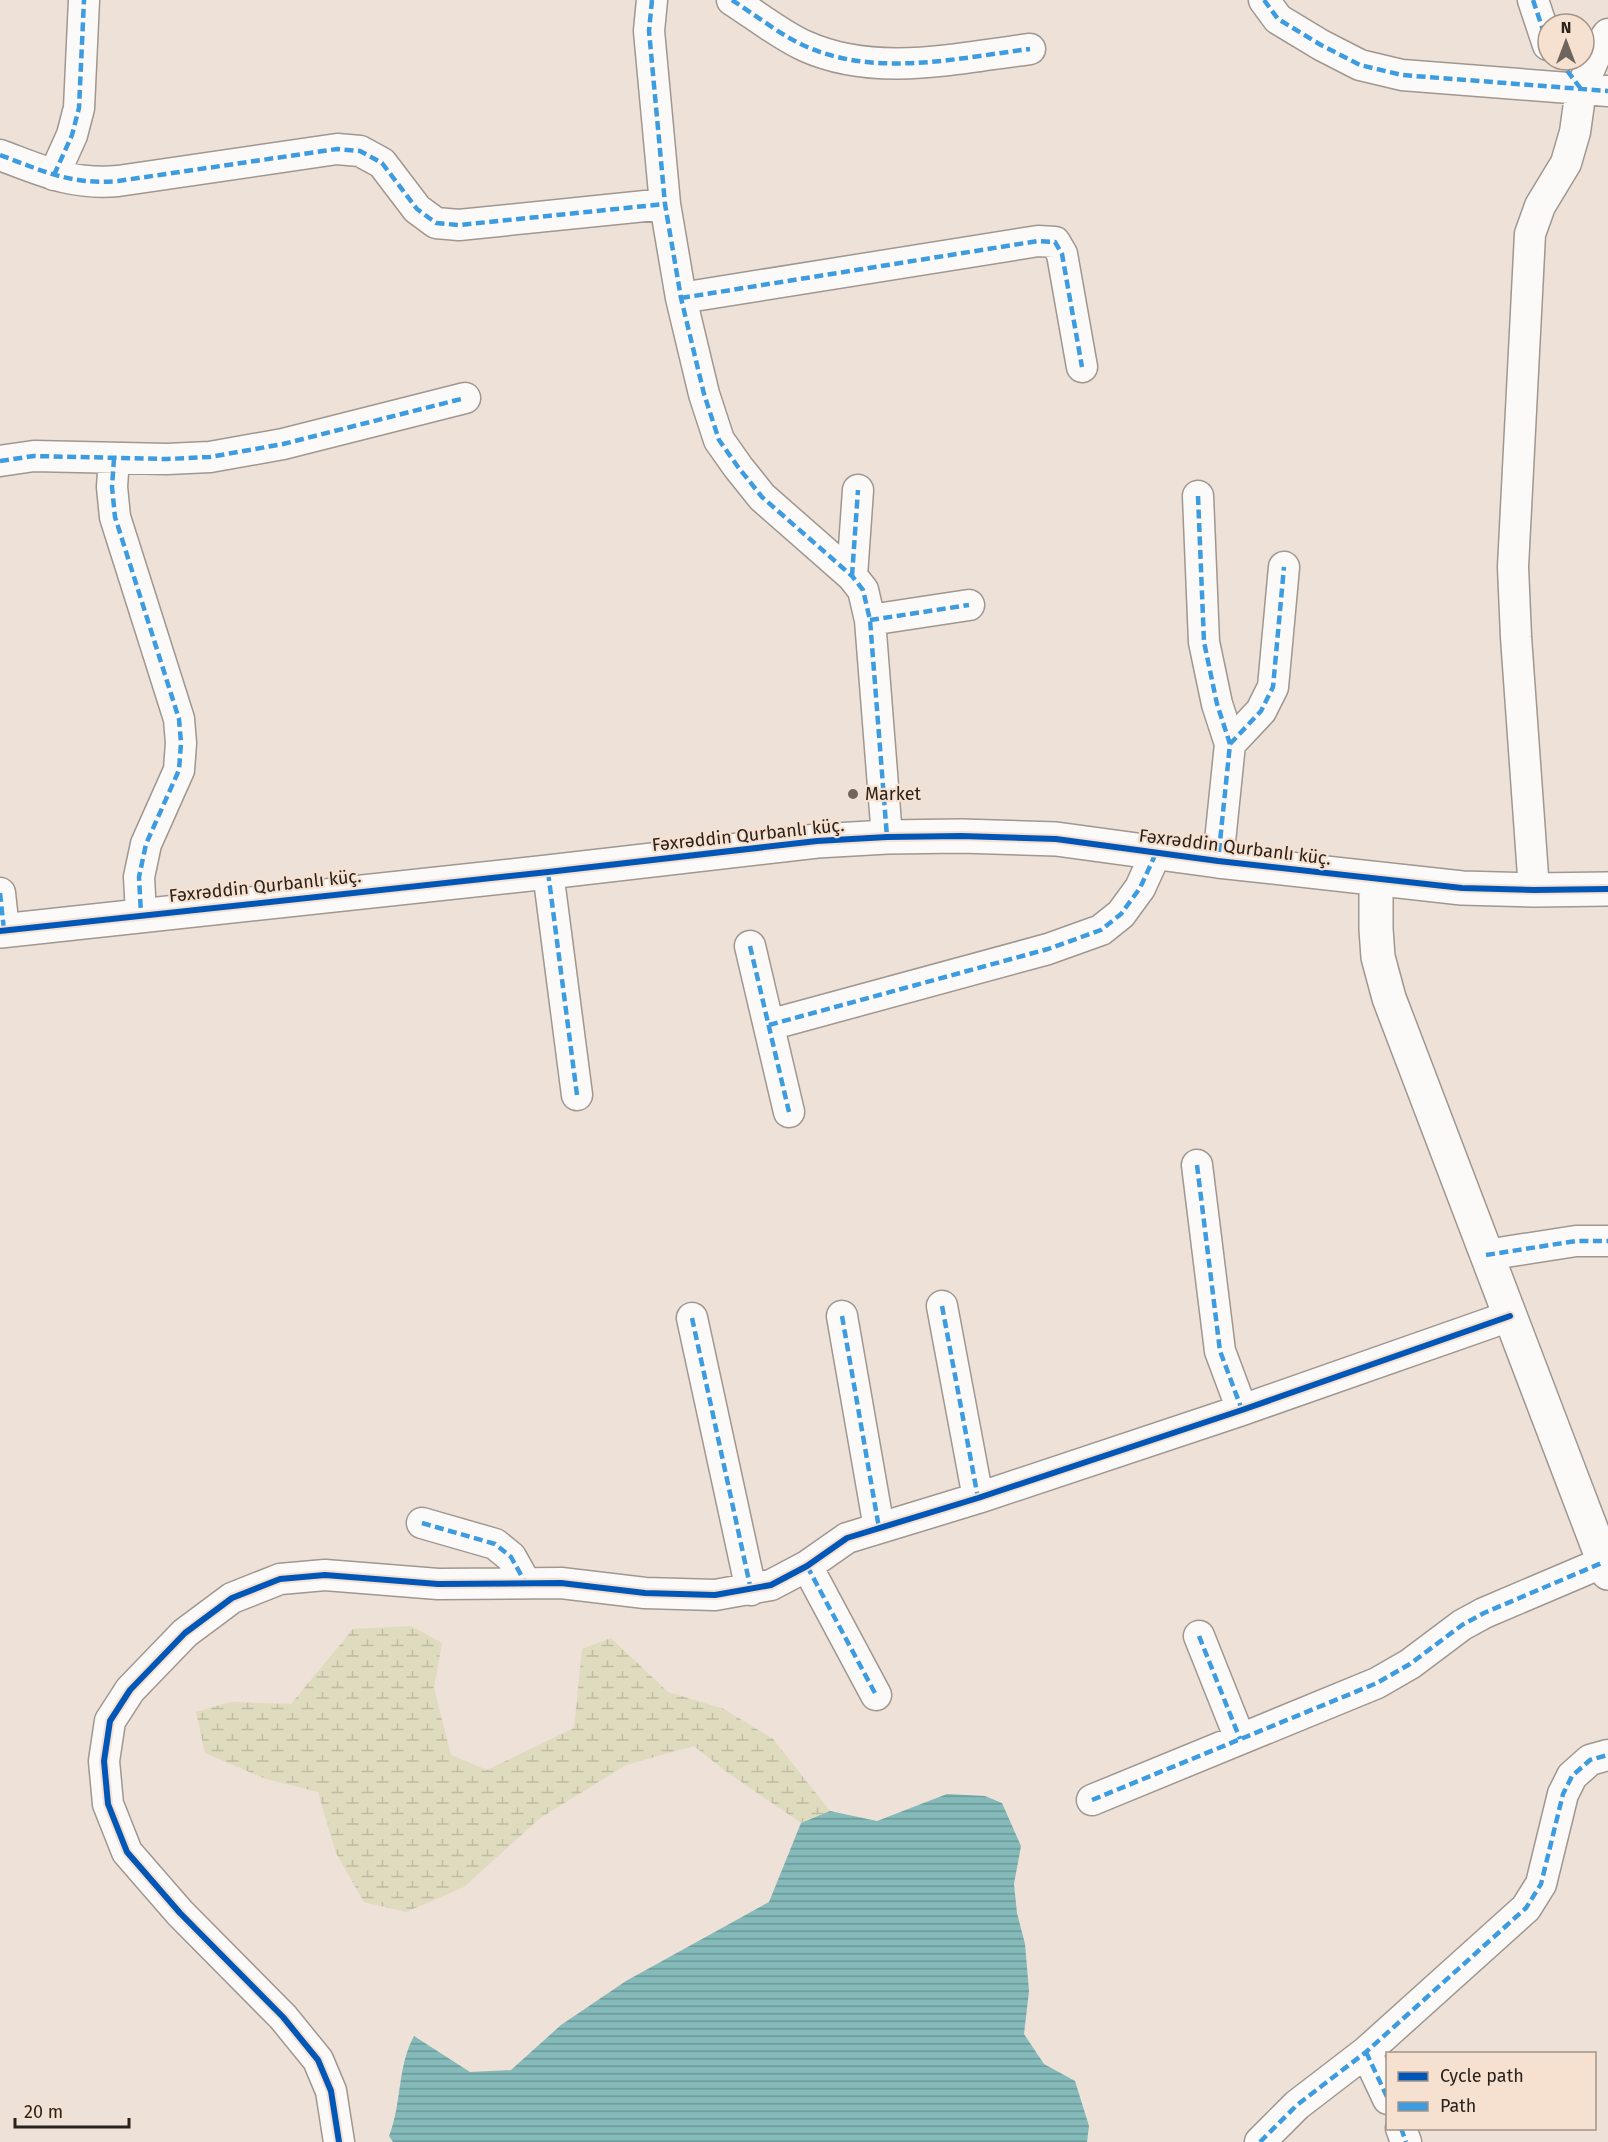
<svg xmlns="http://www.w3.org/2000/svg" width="1608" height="2142" viewBox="0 0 1608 2142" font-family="'Fira Sans',sans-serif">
  <defs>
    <pattern id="wetland-marsh" width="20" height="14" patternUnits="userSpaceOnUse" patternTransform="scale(1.5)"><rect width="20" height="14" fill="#dedbbe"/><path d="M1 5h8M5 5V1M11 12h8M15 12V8" fill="none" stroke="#bfbca3"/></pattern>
    <pattern id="water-rules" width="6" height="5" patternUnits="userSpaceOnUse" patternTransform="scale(1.5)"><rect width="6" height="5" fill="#85babb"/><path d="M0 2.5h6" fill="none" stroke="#6d9797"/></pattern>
  </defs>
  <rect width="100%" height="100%" fill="#ede1d8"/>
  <path fill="url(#wetland-marsh)" d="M411,1626L442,1643L434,1688L451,1755L487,1770L574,1728L582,1649L611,1638L668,1692L724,1709L773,1739L830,1811L801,1823L724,1770L694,1746L626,1765L540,1818L464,1887L406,1912L364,1902L336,1853L318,1792L266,1779L205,1753L196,1712L230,1702L291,1704L353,1629Z"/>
  <path fill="url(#water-rules)" d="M947,1794L985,1796L1002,1803L1021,1846L1014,1884L1017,1913L1025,1944L1029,1991L1024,2034L1044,2064L1075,2081L1089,2126L1087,2142H393L389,2136C402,2104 397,2067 414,2036L470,2072L511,2070L561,2025L626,1981L769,1902L801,1823L830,1811L877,1821Z"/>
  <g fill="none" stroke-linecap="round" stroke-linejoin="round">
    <defs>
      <path id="minor" d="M652,0L649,31L665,204L681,298L704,394L719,440L738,467L762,497L852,576L863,590L870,620L887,837
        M732,0C754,14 782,36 805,46C876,78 957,58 1030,49
        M1264,0L1278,19L1321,45L1360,65L1402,75L1608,91
        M1533,0L1548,45
        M0,155C43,171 71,185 118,181L337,149L360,151L382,163L417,209L436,223L459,225L665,204
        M54,175L72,135L79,108L84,0
        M681,298L1038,241L1055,242L1062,254L1082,367
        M114,458L112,487L115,517L179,719L181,743L179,770L146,844L139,877L141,914
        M0,461L34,456L167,459L210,457L283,444L465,398
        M1198,496L1204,642L1217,704L1230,744L1218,861
        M852,576L858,490
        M870,620L969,605
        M1230,744L1261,711L1273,687L1284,567
        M548,872L577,1095
        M1534,890L1516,637L1513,567L1530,234L1540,206L1566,163L1575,132L1581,89L1600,45L1608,34
        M0,893L4,930
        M750,946L789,1112
        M769,1025L1048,949L1101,930L1121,914L1140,888L1156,853
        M1197,1165L1220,1351L1242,1410
        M1486,1255L1576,1241H1608
        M942,1306L978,1498
        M842,1316L879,1528
        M692,1318L751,1590
        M422,1523L495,1544L511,1557L525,1582
        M807,1566L876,1695
        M1199,1636L1240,1739
        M1092,1800L1377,1683L1410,1664L1462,1625L1484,1613L1604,1562
        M1366,2052L1388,2099
        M1401,2128L1406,2142
        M339,2142L331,2091L318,2060L283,2017L180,1913L127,1852L108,1804L104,1761L110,1721L130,1690L185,1633L232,1598L280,1579L325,1575L438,1584L561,1583L645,1593L715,1595L771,1585L807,1566L847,1538L978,1498L1242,1410L1510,1316
        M1260,2142L1297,2105L1366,2052L1526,1908L1541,1884L1563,1794L1572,1776L1590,1760L1608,1755"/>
      <path id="tertiary" d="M1376,879V929L1378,957L1389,998L1608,1573
        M0,931L548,872L817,841L887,837L961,836L1056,839L1218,861L1462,888L1534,890L1608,889"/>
    </defs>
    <use href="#minor" stroke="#9f9790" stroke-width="33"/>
    <use href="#tertiary" stroke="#9f9790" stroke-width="36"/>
    <use href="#minor" stroke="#fcfaf9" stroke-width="30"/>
    <use href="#tertiary" stroke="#fcfaf9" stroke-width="33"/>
    <path stroke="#3d9cdf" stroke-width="4.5" stroke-dasharray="9 4.5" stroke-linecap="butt" d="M652,0L649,31L665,204L681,298L704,394L719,440L738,467L762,497L852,576L863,590L870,620L887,837
      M732,0C754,14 782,36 805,46C876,78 957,58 1030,49
      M1264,0L1278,19L1321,45L1360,65L1402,75L1608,91
      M1533,0L1548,45
      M1559,60L1581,89
      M0,155C43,171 71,185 118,181L337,149L360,151L382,163L417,209L436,223L459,225L665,204
      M54,175L72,135L79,108L84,0
      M681,298L1038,241L1055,242L1062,254L1082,367
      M114,458L112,487L115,517L179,719L181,743L179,770L146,844L139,877L141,914
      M0,461L34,456L167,459L210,457L283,444L465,398
      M1198,496L1204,642L1217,704L1230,744L1218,861
      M852,576L858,490
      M870,620L969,605
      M1230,744L1261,711L1273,687L1284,567
      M548,872L577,1095
      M0,893L4,930
      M750,946L789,1112
      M769,1025L1048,949L1101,930L1121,914L1140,888L1156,853
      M1197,1165L1220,1351L1242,1410
      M1486,1255L1576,1241H1608
      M942,1306L978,1498
      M842,1316L879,1528
      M692,1318L751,1590
      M422,1523L495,1544L511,1557L525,1582
      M807,1566L876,1695
      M1199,1636L1240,1739
      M1092,1800L1377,1683L1410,1664L1462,1625L1484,1613L1604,1562
      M1366,2052L1388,2099
      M1401,2128L1406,2142
      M1260,2142L1297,2105L1366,2052L1526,1908L1541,1884L1563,1794L1572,1776L1590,1760L1608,1755"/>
    <defs>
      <path id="cycleway" d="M0,931L548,872L817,841L887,837L961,836L1056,839L1218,861L1462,888L1534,890L1608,889
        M339,2142L331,2091L318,2060L283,2017L180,1913L127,1852L108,1804L104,1761L110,1721L130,1690L185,1633L232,1598L280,1579L325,1575L438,1584L561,1583L645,1593L715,1595L771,1585L807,1566L847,1538L978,1498L1242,1410L1510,1316"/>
    </defs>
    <use href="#cycleway" stroke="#f6e0cf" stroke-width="10"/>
    <use href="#cycleway" stroke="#0057b8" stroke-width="6"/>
  </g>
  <circle fill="#6e655e" stroke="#f6e0cf" stroke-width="2" cx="853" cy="794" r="6"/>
  <g text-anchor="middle" stroke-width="4.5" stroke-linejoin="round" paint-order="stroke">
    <g font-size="18" fill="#2a221c" stroke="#f6e0cf" text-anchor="start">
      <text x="865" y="800">Market</text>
    </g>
    <g font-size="18" fill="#2a221c" stroke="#f6e0cf">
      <text transform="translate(748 835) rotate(-6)" y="6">Fəxrəddin Qurbanlı küç.</text>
      <text transform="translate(1235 847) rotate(7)" y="6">Fəxrəddin Qurbanlı küç.</text>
      <text transform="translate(265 886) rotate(-6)" y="6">Fəxrəddin Qurbanlı küç.</text>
    </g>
  </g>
  <rect x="1386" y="2052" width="210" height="78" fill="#f6e0cf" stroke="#a49487" stroke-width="1.5"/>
  <rect x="1398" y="2072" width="30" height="9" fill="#0057b8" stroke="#a49487" stroke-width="1.5"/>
  <text x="1440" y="2082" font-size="18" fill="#2a221c">Cycle path</text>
  <rect x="1398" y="2102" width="30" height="9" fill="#3d9cdf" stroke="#a49487" stroke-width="1.5"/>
  <text x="1440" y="2112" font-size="18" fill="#2a221c">Path</text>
  <g transform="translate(1566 42)"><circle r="28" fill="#f6e0cf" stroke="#a49487" stroke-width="1.5"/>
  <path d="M0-4.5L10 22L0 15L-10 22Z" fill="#6e655e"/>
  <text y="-9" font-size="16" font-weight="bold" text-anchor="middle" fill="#2a221c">N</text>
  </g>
  <path d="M15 2118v9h114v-9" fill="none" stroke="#2a221c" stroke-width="3"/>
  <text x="24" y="2118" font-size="18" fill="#2a221c" stroke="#f6e0cf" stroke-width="4.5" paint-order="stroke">20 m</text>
</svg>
